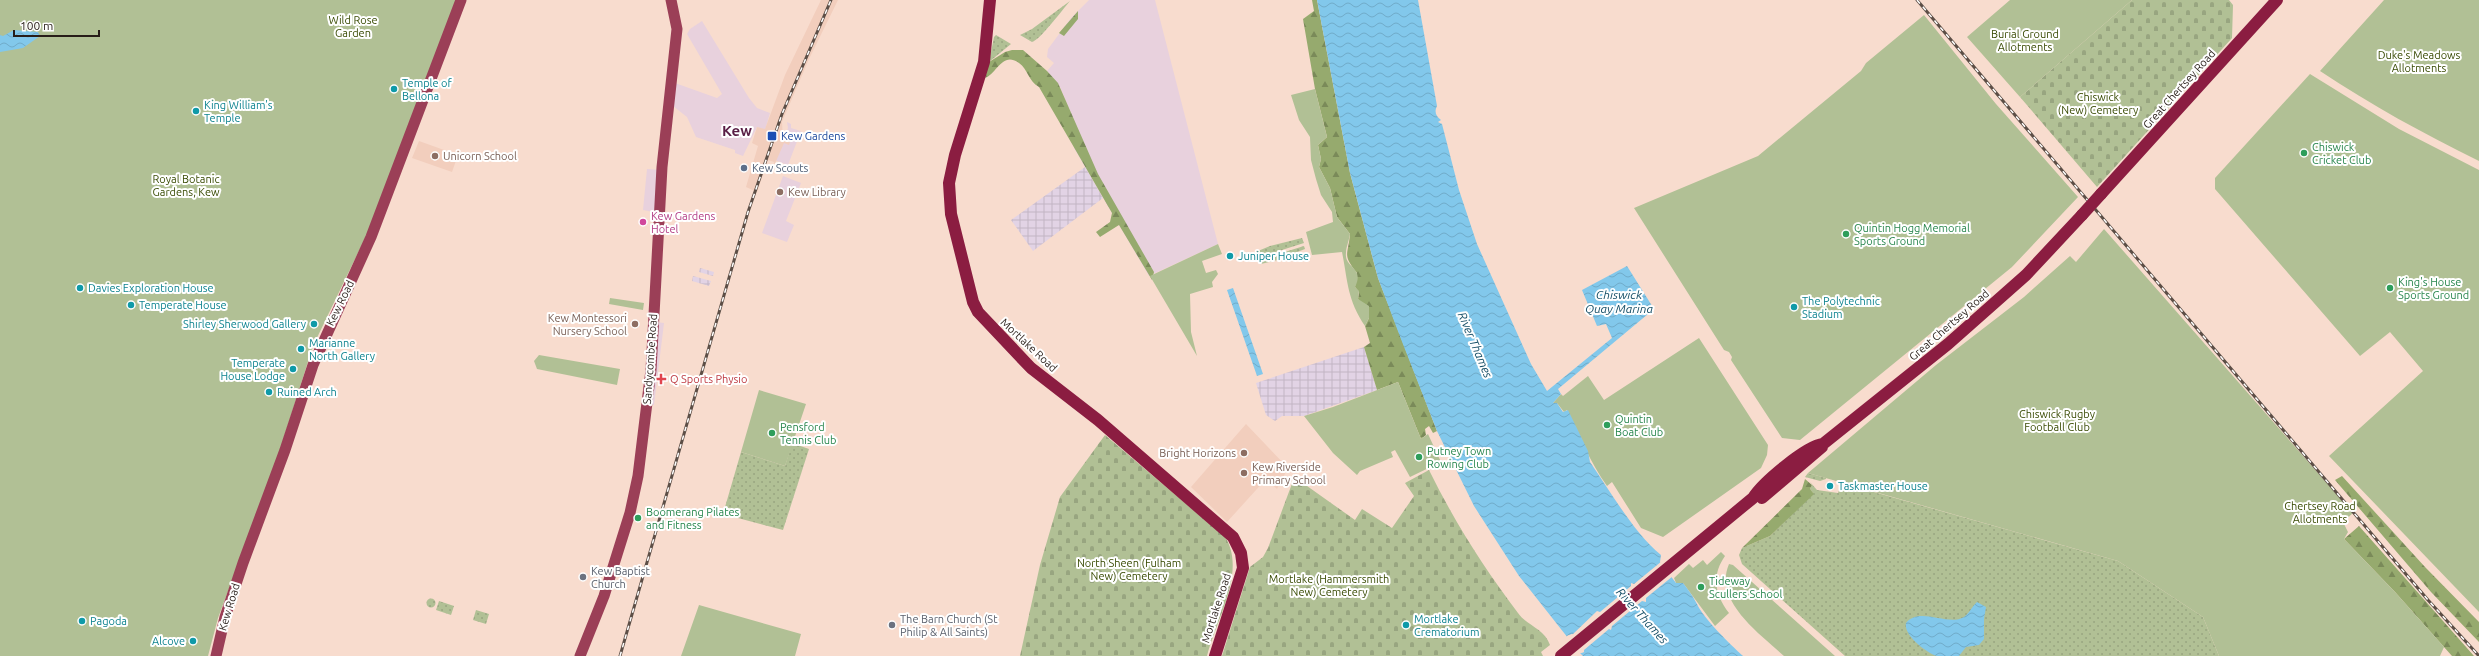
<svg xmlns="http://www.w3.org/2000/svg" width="2479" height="656" viewBox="0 0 2479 656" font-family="Ubuntu,sans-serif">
  <defs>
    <pattern id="industrial-grid" width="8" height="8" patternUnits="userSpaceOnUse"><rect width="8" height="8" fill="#e2d3e5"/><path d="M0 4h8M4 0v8" fill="none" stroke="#c2b5c4"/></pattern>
    <pattern id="grass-dots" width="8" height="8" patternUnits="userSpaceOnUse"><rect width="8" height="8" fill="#b1c095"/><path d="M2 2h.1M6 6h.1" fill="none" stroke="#98a580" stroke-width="1.8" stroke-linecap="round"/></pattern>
    <pattern id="forest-firs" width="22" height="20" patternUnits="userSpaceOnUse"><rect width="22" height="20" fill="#96aa6e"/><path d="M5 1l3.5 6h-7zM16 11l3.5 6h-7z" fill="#7a8a59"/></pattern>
    <pattern id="cemetery-stones" width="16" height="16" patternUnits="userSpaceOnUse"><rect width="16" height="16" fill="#b1c095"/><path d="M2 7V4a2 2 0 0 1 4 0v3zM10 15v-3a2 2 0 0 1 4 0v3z" fill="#98a580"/></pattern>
    <pattern id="water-waves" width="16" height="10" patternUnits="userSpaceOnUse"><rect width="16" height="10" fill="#82c8eb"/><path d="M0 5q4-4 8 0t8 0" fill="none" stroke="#70abc9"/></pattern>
  </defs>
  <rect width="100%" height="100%" fill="#f8dcce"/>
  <path fill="#e8d1dd" d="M1089,0H1155L1218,244L1149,276L1074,148L1084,145L1060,87L1047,71L1054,63L1047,57L1048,49L1071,18Z
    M702,21L749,98L757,108L770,113L765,130L757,127L743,156L735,153V150L696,137L687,117L673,106L675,83L717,98L722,94L687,34L690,29Z
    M787,122L791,124V128L801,131L788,165L769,158L785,137L788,128Z
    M647,169L662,170L659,213L643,210Z
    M783,176L801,183L786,221L794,225L787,242L762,233Z
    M656,322L664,323L654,405L645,404Z"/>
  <path fill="url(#industrial-grid)" d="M1085,167L1103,198L1033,251L1011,220Z
    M700,268L714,272L713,276L699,272Z
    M693,276L711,281L709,286L692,281Z
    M1364,347L1377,390L1304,416H1282L1275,421L1266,415L1256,383Z"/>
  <path fill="#f2cebd" d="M821,0H838L809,59L782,122L783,140L790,142L789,145L784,143L773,168L774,162L768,160L757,192L746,187L758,146L752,143L757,127L765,129L785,75Z
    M419,141L458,155L452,172L412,158Z
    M1246,424L1288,468L1277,489L1266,479L1227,522L1191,487Z"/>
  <path fill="url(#grass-dots)" d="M1070,1C1063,9 1040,40 1032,42L1020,35L1032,29Z
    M996,35L1011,44L989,62L994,37Z
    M1302,238L1304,243L1260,257L1258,255V251L1270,246Z
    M1304,246L1305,249L1287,256L1286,258L1261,264L1259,260Z
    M792,443L809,449L783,530L723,514L741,452L785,466Z
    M1808,473L1826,478V479L1820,481L1805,477Z
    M1810,482L1817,490L1838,493L1842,483L2118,561L2203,617L2219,656H1845L1742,564L1739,555L1742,548L1770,536L1813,493L1810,489L1812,485Z
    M426.5 603a4.5 4.5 0 1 1 9 0a4.5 4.5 0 1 1-9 0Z
    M439,601L454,606L451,615L436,610Z
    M476,610L489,614L486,624L473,620Z"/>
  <path fill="url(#forest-firs)" d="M1312,0H1317L1350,173L1378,278L1437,431L1433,433L1429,426L1425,429L1426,435L1421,439L1398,382L1377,390L1364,347L1370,343L1365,326L1369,318L1358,299L1359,292L1355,287L1357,273C1342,254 1348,256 1350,234L1337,217L1330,188L1319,167L1321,159L1318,145L1327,137L1315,89L1303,19L1314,11Z
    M1078,11V19L1064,36L1059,33Z
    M1012,50H1023L1047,71L1058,83L1098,174L1154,272L1152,280L1119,225L1100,237L1096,232L1110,222L1112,213L1039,87C1028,81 1028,69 1019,63C1002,51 997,74 985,78L989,62L1005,52Z
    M2342,476L2425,567L2479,622V642L2431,592L2335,480Z
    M1805,479L1812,485L1810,489L1814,494L1770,536L1742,548L1802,489Z
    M2359,526L2474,656H2452L2395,592L2344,539Z"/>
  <path fill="url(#cemetery-stones)" d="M2132,0H2229L2233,5L2232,38L2097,187L2020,97Z
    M1105,435L1225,537C1247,571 1216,620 1207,656H1020L1040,565L1060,497Z
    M1429,470C1454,521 1484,568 1518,613C1527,626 1544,628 1550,645L1541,652L1543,656H1222L1250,567L1263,557L1268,548L1293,481H1300L1355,520L1362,509L1392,528L1414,496L1405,483Z"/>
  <path fill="#b1c095" d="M0,0H456L370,228L313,346L278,456L218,618L208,656H0Z
    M2010,0H2132L2020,97L1967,37Z
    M2384,0H2479V161C2424,134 2371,105 2320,71Z
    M1924,15L1996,104L2078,197L2012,267L1800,440L1782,438L1731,360L1732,357L1729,352L1724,350L1634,208L1758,156L1861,71L1866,63Z
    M2310,74L2399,129L2479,170V612L2329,456L2423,371L2390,332L2360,356L2215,189V178Z
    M1315,89L1327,137L1318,145L1321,159L1319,167L1330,188L1337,217L1350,234C1349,241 1346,247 1346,253C1344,268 1365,267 1355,287L1359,291L1358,299L1369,306V318L1365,326C1347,299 1348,282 1342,252L1312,255L1306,232L1333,222L1332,212L1321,195L1316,179L1311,160L1310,137L1299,120L1291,95Z
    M2104,229L2353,513L2343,522L2348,532L2344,539L2395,592L2444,647L2440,656H2219L2203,617L2118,561L1808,473L1936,365L2024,297L2070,256L2076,262Z
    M1218,244L1222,254L1202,261L1206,273L1216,270L1218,274L1212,282L1213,287L1190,294L1191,332L1197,356L1150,276Z
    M610,298L644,303L643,310L609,304Z
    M1699,338L1768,445L1767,455L1761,468L1663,537L1641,528L1612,482L1607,486C1590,462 1580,437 1567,410L1564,412L1557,403H1553L1561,394L1563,396L1588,376L1604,400Z
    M539,355L620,369L617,385L537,369L534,361Z
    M1398,382L1421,439L1428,434L1441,462L1410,477L1395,450L1391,452L1393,457L1360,471L1357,475L1333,453L1304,416L1333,407Z
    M759,390L806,404L785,466L741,452Z
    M1721,552L1725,556C1711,576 1715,595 1729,613L1715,626L1683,583H1676L1674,578L1689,564L1693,568L1703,560L1707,565Z
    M1729,564L1733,565L1835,656H1784C1760,634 1713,601 1729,564Z
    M699,605L801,634L795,656H681Z"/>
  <path fill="url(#water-waves)" d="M1317,0H1418L1437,106C1434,112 1436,116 1441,120L1438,122L1442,124L1459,190L1477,244L1531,364L1547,391L1612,338L1606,324L1597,326L1582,290L1627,266L1654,309L1558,389L1561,394L1553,403H1557L1563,412L1568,410L1588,451L1590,462C1611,492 1633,532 1661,555L1660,562L1676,583H1683C1689,591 1693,596 1697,604C1703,618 1731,645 1743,656H1583L1580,653L1584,652V650L1572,634L1567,636L1568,638L1519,576L1474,506L1437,431L1399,334L1378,278L1350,173Z
    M14,30L38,32L40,36L23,48L0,52V35L3,36Z
    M1233,288L1263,374L1257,376L1227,290Z
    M1977,602L1986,607L1984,619V639L1979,645L1966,647L1959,656C1953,656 1943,656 1937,656C1927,653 1903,635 1906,623C1920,606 1948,627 1964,617C1970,613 1972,606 1977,602Z"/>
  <path fill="#f8dcce" d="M1662,561L1673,576L1646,598V602L1642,601L1612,626L1611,630L1609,629L1584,650V652L1578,654L1582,651L1572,637L1566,639L1567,636L1573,634L1597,611L1600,612L1631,586V583L1634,584Z"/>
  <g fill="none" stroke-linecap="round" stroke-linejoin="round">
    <path stroke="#9b3f57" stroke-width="11" d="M216,656L225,617L243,563L285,450L313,365L371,237L461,0
      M580,656L604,596L630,513L638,476L651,370L662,167L677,29L671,0"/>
    <path stroke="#8b1d41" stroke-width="12" d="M990,0L984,62L955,155L949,183L951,214L973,302L978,312L1031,368L1098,420L1233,537L1241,553L1243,568L1215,656
      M2101,194L2277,0
      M1762,498L1822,447
      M1561,656L1753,498C1762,483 1806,446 1823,444L1948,344L2026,275L2082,215"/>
    <defs>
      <path id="rail" d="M1917,0L2428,600L2479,656
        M620,656L748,212L782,114L831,0"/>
    </defs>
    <use href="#rail" stroke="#5c4e46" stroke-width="3"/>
    <use href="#rail" stroke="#fff" stroke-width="1.5" stroke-dasharray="4.5" stroke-linecap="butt"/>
    <path stroke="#8b1d41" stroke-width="12" d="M2082,215L2101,194"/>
  </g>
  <g fill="#0f9aa8" stroke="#fff" stroke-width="1.5">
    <circle cx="394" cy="89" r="4"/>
    <circle cx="196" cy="111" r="4"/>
    <circle cx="1230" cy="256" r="4"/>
    <circle cx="80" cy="288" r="4"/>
    <circle cx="131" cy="305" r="4"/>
    <circle cx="1794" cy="307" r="4"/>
    <circle cx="314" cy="324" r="4"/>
    <circle cx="301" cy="349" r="4"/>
    <circle cx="293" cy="369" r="4"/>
    <circle cx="269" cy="392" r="4"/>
    <circle cx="1830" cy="486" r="4"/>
    <circle cx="82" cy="621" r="4"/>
    <circle cx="1406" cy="625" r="4"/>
    <circle cx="193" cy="641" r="4"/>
  </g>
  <rect fill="#1a4fb4" stroke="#fff" stroke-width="1.5" x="767" y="131" width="10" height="10" rx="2"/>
  <g fill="#2e9e5b" stroke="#fff" stroke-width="1.5">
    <circle cx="2304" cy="153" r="4"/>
    <circle cx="1846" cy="234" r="4"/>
    <circle cx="2390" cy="288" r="4"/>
    <circle cx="1607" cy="425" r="4"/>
    <circle cx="772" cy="433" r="4"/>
    <circle cx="1419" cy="457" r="4"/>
    <circle cx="638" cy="518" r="4"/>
    <circle cx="1701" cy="587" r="4"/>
  </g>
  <g fill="#8d6e63" stroke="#fff" stroke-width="1.5">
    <circle cx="435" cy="156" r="4"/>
    <circle cx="780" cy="192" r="4"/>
    <circle cx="635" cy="324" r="4"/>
    <circle cx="1244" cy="453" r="4"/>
    <circle cx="1244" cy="473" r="4"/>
  </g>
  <circle fill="#5c6f8a" stroke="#fff" stroke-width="1.5" cx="744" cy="168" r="4"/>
  <circle fill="#d1479c" stroke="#fff" stroke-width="1.5" cx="643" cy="222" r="4"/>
  <path fill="#e0444e" stroke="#fff" stroke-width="1.5" d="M659 373h4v4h4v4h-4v4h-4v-4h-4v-4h4z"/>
  <g fill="#6b7280" stroke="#fff" stroke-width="1.5">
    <circle cx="583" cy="577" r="4"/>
    <circle cx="892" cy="625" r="4"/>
  </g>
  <g text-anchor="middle" stroke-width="4" stroke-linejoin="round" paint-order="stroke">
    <g font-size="11" fill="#384a02" stroke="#fff">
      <text x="353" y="24">Wild Rose<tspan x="353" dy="13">Garden</tspan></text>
      <text x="2025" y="38">Burial Ground<tspan x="2025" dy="13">Allotments</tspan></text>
      <text x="2419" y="59">Duke's Meadows<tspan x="2419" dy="13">Allotments</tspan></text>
      <text x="2098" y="101">Chiswick<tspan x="2098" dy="13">(New) Cemetery</tspan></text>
      <text x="186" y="183">Royal Botanic<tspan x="186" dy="13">Gardens, Kew</tspan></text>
      <text x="2057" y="418">Chiswick Rugby<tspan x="2057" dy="13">Football Club</tspan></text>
      <text x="2320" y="510">Chertsey Road<tspan x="2320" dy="13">Allotments</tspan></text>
      <text x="1129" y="567">North Sheen (Fulham<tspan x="1129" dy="13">New) Cemetery</tspan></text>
      <text x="1329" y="583">Mortlake (Hammersmith<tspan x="1329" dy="13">New) Cemetery</tspan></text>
    </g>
    <g font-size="11" fill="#0d838f" stroke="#fff" text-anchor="start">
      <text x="402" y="87">Temple of<tspan x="402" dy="13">Bellona</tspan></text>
      <text x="204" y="109">King William's<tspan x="204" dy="13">Temple</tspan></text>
      <text x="1238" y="260">Juniper House</text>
      <text x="88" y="292">Davies Exploration House</text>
      <text x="1802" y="305">The Polytechnic<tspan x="1802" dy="13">Stadium</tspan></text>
      <text x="139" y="309">Temperate House</text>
      <text x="306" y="328" text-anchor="end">Shirley Sherwood Gallery</text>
      <text x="309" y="347">Marianne<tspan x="309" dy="13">North Gallery</tspan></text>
      <text x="285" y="367" text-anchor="end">Temperate<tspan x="285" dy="13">House Lodge</tspan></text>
      <text x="277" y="396">Ruined Arch</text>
      <text x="1838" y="490">Taskmaster House</text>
      <text x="1414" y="623">Mortlake<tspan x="1414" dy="13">Crematorium</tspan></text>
      <text x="90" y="625">Pagoda</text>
      <text x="185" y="645" text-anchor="end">Alcove</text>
    </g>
    <g font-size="11" fill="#271d18" stroke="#fff">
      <text transform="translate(2179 89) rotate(-48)" y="4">Great Chertsey Road</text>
      <text transform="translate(340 303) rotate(-64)" y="4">Kew Road</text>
      <text transform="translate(1949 325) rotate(-41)" y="4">Great Chertsey Road</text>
      <text transform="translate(1029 345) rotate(43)" y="4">Mortlake Road</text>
      <text transform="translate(650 359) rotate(-86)" y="4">Sandycombe Road</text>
      <text transform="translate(229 607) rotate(-73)" y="4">Kew Road</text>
      <text transform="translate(1216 608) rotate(-72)" y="4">Mortlake Road</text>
    </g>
    <g font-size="11" fill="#164399" stroke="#fff" text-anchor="start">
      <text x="781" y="140">Kew Gardens</text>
    </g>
    <g font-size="11" fill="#27864d" stroke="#fff" text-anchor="start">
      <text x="2312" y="151">Chiswick<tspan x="2312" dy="13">Cricket Club</tspan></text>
      <text x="1854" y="232">Quintin Hogg Memorial<tspan x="1854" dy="13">Sports Ground</tspan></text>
      <text x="2398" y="286">King's House<tspan x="2398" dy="13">Sports Ground</tspan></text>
      <text x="1615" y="423">Quintin<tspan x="1615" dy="13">Boat Club</tspan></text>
      <text x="780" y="431">Pensford<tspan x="780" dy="13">Tennis Club</tspan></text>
      <text x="1427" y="455">Putney Town<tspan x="1427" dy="13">Rowing Club</tspan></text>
      <text x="646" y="516">Boomerang Pilates<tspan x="646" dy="13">and Fitness</tspan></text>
      <text x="1709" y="585">Tideway<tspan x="1709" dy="13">Scullers School</tspan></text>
    </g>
    <g font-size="11" fill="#785e54" stroke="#fff" text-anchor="start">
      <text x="443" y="160">Unicorn School</text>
      <text x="788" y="196">Kew Library</text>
      <text x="627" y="322" text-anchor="end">Kew Montessori<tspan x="627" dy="13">Nursery School</tspan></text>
      <text x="1236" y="457" text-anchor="end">Bright Horizons</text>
      <text x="1252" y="471">Kew Riverside<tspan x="1252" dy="13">Primary School</tspan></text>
    </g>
    <g font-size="11" fill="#4e5e75" stroke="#fff" text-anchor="start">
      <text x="752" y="172">Kew Scouts</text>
    </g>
    <g font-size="11" fill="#b23c85" stroke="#fff" text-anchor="start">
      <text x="651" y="220">Kew Gardens<tspan x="651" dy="13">Hotel</tspan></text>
    </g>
    <g font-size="11" fill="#be3a42" stroke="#fff" text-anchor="start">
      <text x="670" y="383">Q Sports Physio</text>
    </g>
    <g font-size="11" fill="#5b616d" stroke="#fff" text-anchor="start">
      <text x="591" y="575">Kew Baptist<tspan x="591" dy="13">Church</tspan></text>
      <text x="900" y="623">The Barn Church (St<tspan x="900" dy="13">Philip &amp; All Saints)</tspan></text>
    </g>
    <g font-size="12" font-style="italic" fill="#154e66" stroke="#fff">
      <text x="1619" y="299">Chiswick<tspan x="1619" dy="14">Quay Marina</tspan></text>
      <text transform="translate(1475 345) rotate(67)" y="4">River Thames</text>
      <text transform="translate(1642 616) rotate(48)" y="4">River Thames</text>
    </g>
    <g font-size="15" font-weight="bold" fill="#591e45" stroke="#fff">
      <text x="737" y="136">Kew</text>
    </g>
  </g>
  <path d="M14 30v6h85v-6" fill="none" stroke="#271d18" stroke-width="2"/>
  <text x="20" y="30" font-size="12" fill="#271d18" stroke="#ffffff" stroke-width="3" paint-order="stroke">100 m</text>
</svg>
